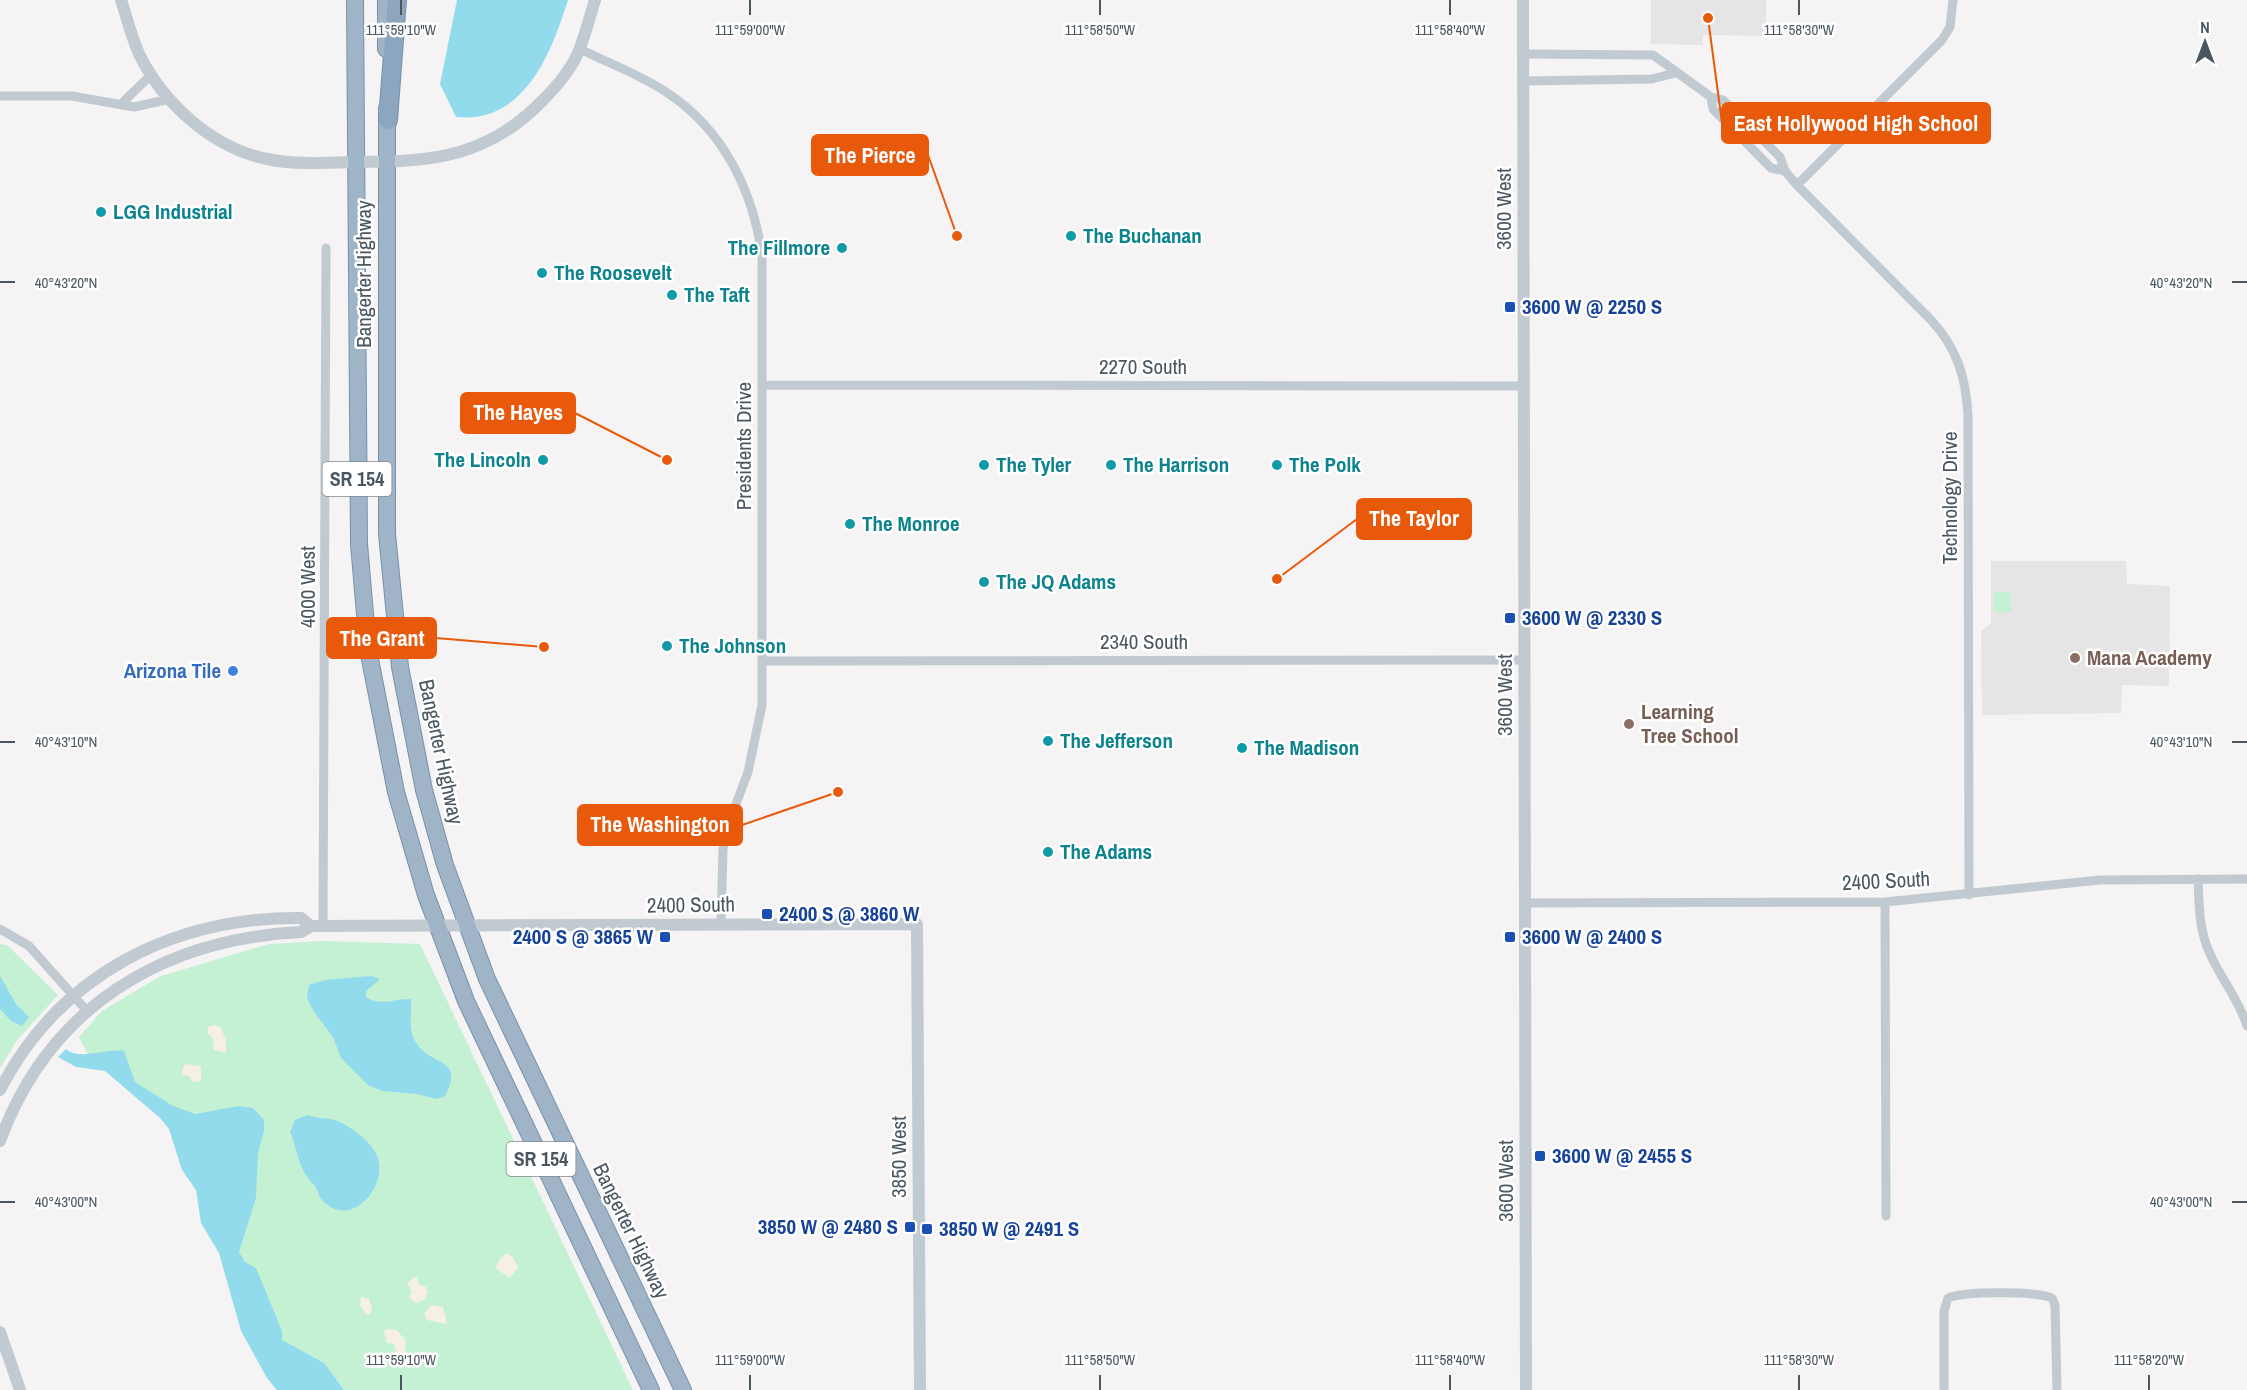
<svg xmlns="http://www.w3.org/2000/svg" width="2247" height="1390" viewBox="0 0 2247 1390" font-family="'Archivo Narrow',sans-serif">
  <rect width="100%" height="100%" fill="#f5f3f3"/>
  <path fill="#e6e4e5" d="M1651,0H1766V36L1703,35V45L1651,44Z
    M1991,561H2126L2127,584L2170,586L2169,686L2122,685L2121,713L1982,715L1981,631L1991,623Z"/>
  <path fill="#c4f0d4" d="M1994,592H2011V612H1994Z
    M322,941L420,944L633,1390H304L175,1118L88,1055L79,1037L102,1011L161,976L269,944Z
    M0,944L7,945L58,995L17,1040L0,1068Z"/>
  <path fill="#f5efe5" d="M215,1025L220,1027L226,1039V1053L214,1050L212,1037L207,1033L208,1027Z
    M185,1064L201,1066V1081L193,1082L189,1076L183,1075L182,1071Z
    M506,1253L513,1257L518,1268L509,1278L496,1268L499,1260Z
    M414,1277H417L419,1284L426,1287L428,1292L424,1300L416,1303L409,1298L412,1291L407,1284Z
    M361,1297L369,1299L372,1309L370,1314H366L360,1306Z
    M431,1305L443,1307L447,1324L427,1320L424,1314Z
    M388,1329L397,1330L406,1341L404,1354H397L394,1344L387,1343L384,1331Z"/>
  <path fill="#91dbec" d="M457,0H568C551,54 524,124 456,117L440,84Z
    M0,976L16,1004L29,1017L22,1026L11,1021L0,1009Z
    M371,976L380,979L366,991V997C381,1007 395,998 411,999C412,1016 407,1030 417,1044C432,1067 465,1057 445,1096L437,1099L417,1094L383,1091L369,1086L341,1058L333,1037L314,1012L307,998L309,985L325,980Z
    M66,1049C79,1061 106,1048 124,1051L135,1082L173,1106L196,1114L238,1106L253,1108L264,1120V1131L258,1153L256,1198L239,1252L245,1262L256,1268L282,1331V1340L324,1363L344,1390H277L267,1378L241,1331L219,1253L201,1223L196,1190L182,1170L169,1129L160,1118L105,1071L76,1067L58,1057Z
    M307,1115C321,1120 328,1116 342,1123C353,1129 367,1139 374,1150C394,1179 354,1231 324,1202C319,1198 318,1191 315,1186C312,1182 308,1179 306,1175C298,1164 296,1145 290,1132L295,1120Z"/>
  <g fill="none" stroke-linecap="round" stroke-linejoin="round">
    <defs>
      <path id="trunk" d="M355,0L359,544L368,649L396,792L426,895L466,1001L651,1390
        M386,0V49
        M387,108V534L400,667L424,790L445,865L487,979L683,1390"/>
      <path id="motorway" d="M388,120L397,0"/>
    </defs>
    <use href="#trunk" stroke="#7791ac" stroke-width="18"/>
    <use href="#motorway" stroke="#7791ac" stroke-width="20"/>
    <path stroke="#c1cad1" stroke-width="9" d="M580,49C608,63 639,74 666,92C723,129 753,190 762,256V705L748,772L733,812L723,849L721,924
      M1524,54L1653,55L1711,97L1723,100L1780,157L1785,171L1797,185L1931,320C1957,348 1966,377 1968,416L1969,895
      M1524,81L1652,79L1675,73
      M0,96H72L134,107L170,99
      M1711,97L1713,109L1771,168L1785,171
      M121,104L152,74
      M1797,185L1942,40L1950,27L1953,0
      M762,385L1524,386
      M762,661L1525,660
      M2198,879C2199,906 2199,932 2211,956C2222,980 2239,1000 2247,1026
      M1885,902L1886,1216
      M1525,903L1885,902L2100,880L2247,879
      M323,926L326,248
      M0,929L29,946L87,1011
      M1944,1390V1311L1948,1298C1964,1291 2036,1291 2052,1298L2055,1305L2057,1390"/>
    <path stroke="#c1cad1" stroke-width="12" d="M121,0C127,18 132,39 140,56C165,105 213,148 267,159C296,165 328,163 357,162C433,162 489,157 544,99C558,85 573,67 580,48C586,32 590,16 595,0
      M1523,0L1526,1390
      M0,1090C60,974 173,917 301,918L311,926
      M0,1141C49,1007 162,939 301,932L311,926L917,924L920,1390
      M0,1332L20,1390"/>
    <use href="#trunk" stroke="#a0b4c8" stroke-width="16"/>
    <use href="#motorway" stroke="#8ca6c0" stroke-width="18"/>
  </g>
  <path fill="none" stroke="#4a5660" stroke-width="2" d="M401,0V15M750,0V15M1100,0V15M1450,0V15M1799,0V15M0,282H15M2232,282H2247M0,742H15M2232,742H2247M0,1202H15M2232,1202H2247M401,1375V1390M750,1375V1390M1100,1375V1390M1450,1375V1390M1799,1375V1390M2149,1375V1390"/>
  <g fill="#0f9aa8" stroke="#fff" stroke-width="2">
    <circle cx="101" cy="212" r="6"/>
    <circle cx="1071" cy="236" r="6"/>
    <circle cx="842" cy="248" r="6"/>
    <circle cx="542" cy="273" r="6"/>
    <circle cx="672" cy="295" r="6"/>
    <circle cx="543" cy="460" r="6"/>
    <circle cx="984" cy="465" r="6"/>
    <circle cx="1111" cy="465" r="6"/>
    <circle cx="1277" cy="465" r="6"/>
    <circle cx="850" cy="524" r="6"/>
    <circle cx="984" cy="582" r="6"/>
    <circle cx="667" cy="646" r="6"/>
    <circle cx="1048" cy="741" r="6"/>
    <circle cx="1242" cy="748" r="6"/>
    <circle cx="1048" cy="852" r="6"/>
  </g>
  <g fill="#1a4fb4" stroke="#fff" stroke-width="2">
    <rect x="1504" y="301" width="12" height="12" rx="3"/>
    <rect x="1504" y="612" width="12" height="12" rx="3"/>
    <rect x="761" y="908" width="12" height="12" rx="3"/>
    <rect x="659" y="931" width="12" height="12" rx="3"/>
    <rect x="1504" y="931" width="12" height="12" rx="3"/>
    <rect x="1534" y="1150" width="12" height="12" rx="3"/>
    <rect x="904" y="1221" width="12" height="12" rx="3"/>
    <rect x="921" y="1223" width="12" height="12" rx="3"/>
  </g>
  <g fill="#8d6e63" stroke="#fff" stroke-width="2">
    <circle cx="2075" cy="658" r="6"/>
    <circle cx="1629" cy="724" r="6"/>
  </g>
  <circle fill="#3f7fe0" stroke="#fff" stroke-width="2" cx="233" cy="671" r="6"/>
  <g text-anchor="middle" stroke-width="5" stroke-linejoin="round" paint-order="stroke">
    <g fill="#fff" stroke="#808990" stroke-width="1.5">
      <rect x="322.5" y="462" width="69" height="34" rx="4.5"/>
      <rect x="506.5" y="1142" width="69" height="34" rx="4.5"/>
    </g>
    <g font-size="20" font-weight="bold" fill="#4a5660">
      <text x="357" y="486">SR 154</text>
      <text x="541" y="1166">SR 154</text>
    </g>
    <g font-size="21" fill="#4a5660" stroke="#fff">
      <text transform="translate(1504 209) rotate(-90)" y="7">3600 West</text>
      <text transform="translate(364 274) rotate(-90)" y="7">Bangerter Highway</text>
      <text x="1143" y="374">2270 South</text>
      <text transform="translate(744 446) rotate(-90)" y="7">Presidents Drive</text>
      <text transform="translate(1950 498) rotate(-90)" y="7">Technology Drive</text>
      <text transform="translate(308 587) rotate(-90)" y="7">4000 West</text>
      <text x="1144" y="649">2340 South</text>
      <text transform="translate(1505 695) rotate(-90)" y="7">3600 West</text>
      <text transform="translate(441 752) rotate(78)" y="7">Bangerter Highway</text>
      <text transform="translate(1886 881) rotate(-3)" y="7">2400 South</text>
      <text transform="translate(691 905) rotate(-1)" y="7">2400 South</text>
      <text transform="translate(899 1157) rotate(-90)" y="7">3850 West</text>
      <text transform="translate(1506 1181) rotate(-90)" y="7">3600 West</text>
      <text transform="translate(631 1231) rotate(64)" y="7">Bangerter Highway</text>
    </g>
    <g font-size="21" font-weight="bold" fill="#0d838f" stroke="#fff" text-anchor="start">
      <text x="113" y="219">LGG Industrial</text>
      <text x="1083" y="243">The Buchanan</text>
      <text x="830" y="255" text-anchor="end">The Fillmore</text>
      <text x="554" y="280">The Roosevelt</text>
      <text x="684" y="302">The Taft</text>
      <text x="531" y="467" text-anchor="end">The Lincoln</text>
      <text x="996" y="472">The Tyler</text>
      <text x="1123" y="472">The Harrison</text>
      <text x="1289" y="472">The Polk</text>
      <text x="862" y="531">The Monroe</text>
      <text x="996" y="589">The JQ Adams</text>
      <text x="679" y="653">The Johnson</text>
      <text x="1060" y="748">The Jefferson</text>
      <text x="1254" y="755">The Madison</text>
      <text x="1060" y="859">The Adams</text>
    </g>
    <g font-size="21" font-weight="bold" fill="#164399" stroke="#fff" text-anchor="start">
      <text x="1522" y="314">3600 W @ 2250 S</text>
      <text x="1522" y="625">3600 W @ 2330 S</text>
      <text x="779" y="921">2400 S @ 3860 W</text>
      <text x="653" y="944" text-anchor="end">2400 S @ 3865 W</text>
      <text x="1522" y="944">3600 W @ 2400 S</text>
      <text x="1552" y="1163">3600 W @ 2455 S</text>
      <text x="898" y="1234" text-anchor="end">3850 W @ 2480 S</text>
      <text x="939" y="1236">3850 W @ 2491 S</text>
    </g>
    <g font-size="21" font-weight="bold" fill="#785e54" stroke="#fff" text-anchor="start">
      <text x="2087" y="665">Mana Academy</text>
      <text x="1641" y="719">Learning<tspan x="1641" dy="24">Tree School</tspan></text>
    </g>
    <g font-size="21" font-weight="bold" fill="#366cbe" stroke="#fff" text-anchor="end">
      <text x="221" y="678">Arizona Tile</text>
    </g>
  </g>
  <g font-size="15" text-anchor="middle" fill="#4a5660" stroke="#fff" stroke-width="5" stroke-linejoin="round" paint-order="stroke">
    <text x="401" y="35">111°59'10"W</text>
    <text x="750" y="35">111°59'00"W</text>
    <text x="1100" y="35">111°58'50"W</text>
    <text x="1450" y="35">111°58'40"W</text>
    <text x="1799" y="35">111°58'30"W</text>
    <text x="66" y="288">40°43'20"N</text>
    <text x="2181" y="288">40°43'20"N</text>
    <text x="66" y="747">40°43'10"N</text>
    <text x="2181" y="747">40°43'10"N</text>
    <text x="66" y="1207">40°43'00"N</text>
    <text x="2181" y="1207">40°43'00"N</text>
    <text x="401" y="1365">111°59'10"W</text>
    <text x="750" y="1365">111°59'00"W</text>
    <text x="1100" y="1365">111°58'50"W</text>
    <text x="1450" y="1365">111°58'40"W</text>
    <text x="1799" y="1365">111°58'30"W</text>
    <text x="2149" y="1365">111°58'20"W</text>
  </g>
  <path fill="none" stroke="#e8590c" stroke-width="2" d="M1708 18L1722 123M957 236L928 155M667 460L575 413M1277 579L1357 519M544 647L436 638M838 792L742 825"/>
  <g fill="#e8590c" stroke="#fff" stroke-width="2">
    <circle cx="1708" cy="18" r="6"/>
    <circle cx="957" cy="236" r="6"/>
    <circle cx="667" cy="460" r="6"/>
    <circle cx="1277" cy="579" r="6"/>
    <circle cx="544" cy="647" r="6"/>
    <circle cx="838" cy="792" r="6"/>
  </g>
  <g fill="#e8590c" stroke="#e8590c" stroke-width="2">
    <rect x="1722" y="103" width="268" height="40" rx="6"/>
    <rect x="812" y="135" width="116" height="40" rx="6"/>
    <rect x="461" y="393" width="114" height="40" rx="6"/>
    <rect x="1357" y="499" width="114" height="40" rx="6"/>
    <rect x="327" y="618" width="109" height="40" rx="6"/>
    <rect x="578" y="805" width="164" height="40" rx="6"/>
  </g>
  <g font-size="22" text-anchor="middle" font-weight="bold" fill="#fff">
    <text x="1856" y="131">East Hollywood High School</text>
    <text x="870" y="163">The Pierce</text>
    <text x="518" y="420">The Hayes</text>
    <text x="1414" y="526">The Taylor</text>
    <text x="382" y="646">The Grant</text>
    <text x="660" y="832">The Washington</text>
  </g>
  <g transform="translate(2205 42)" stroke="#ffffff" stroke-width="4.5" paint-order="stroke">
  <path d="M0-4.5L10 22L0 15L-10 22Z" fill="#4a5660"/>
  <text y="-9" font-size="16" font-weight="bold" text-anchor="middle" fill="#4a5660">N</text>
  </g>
</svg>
